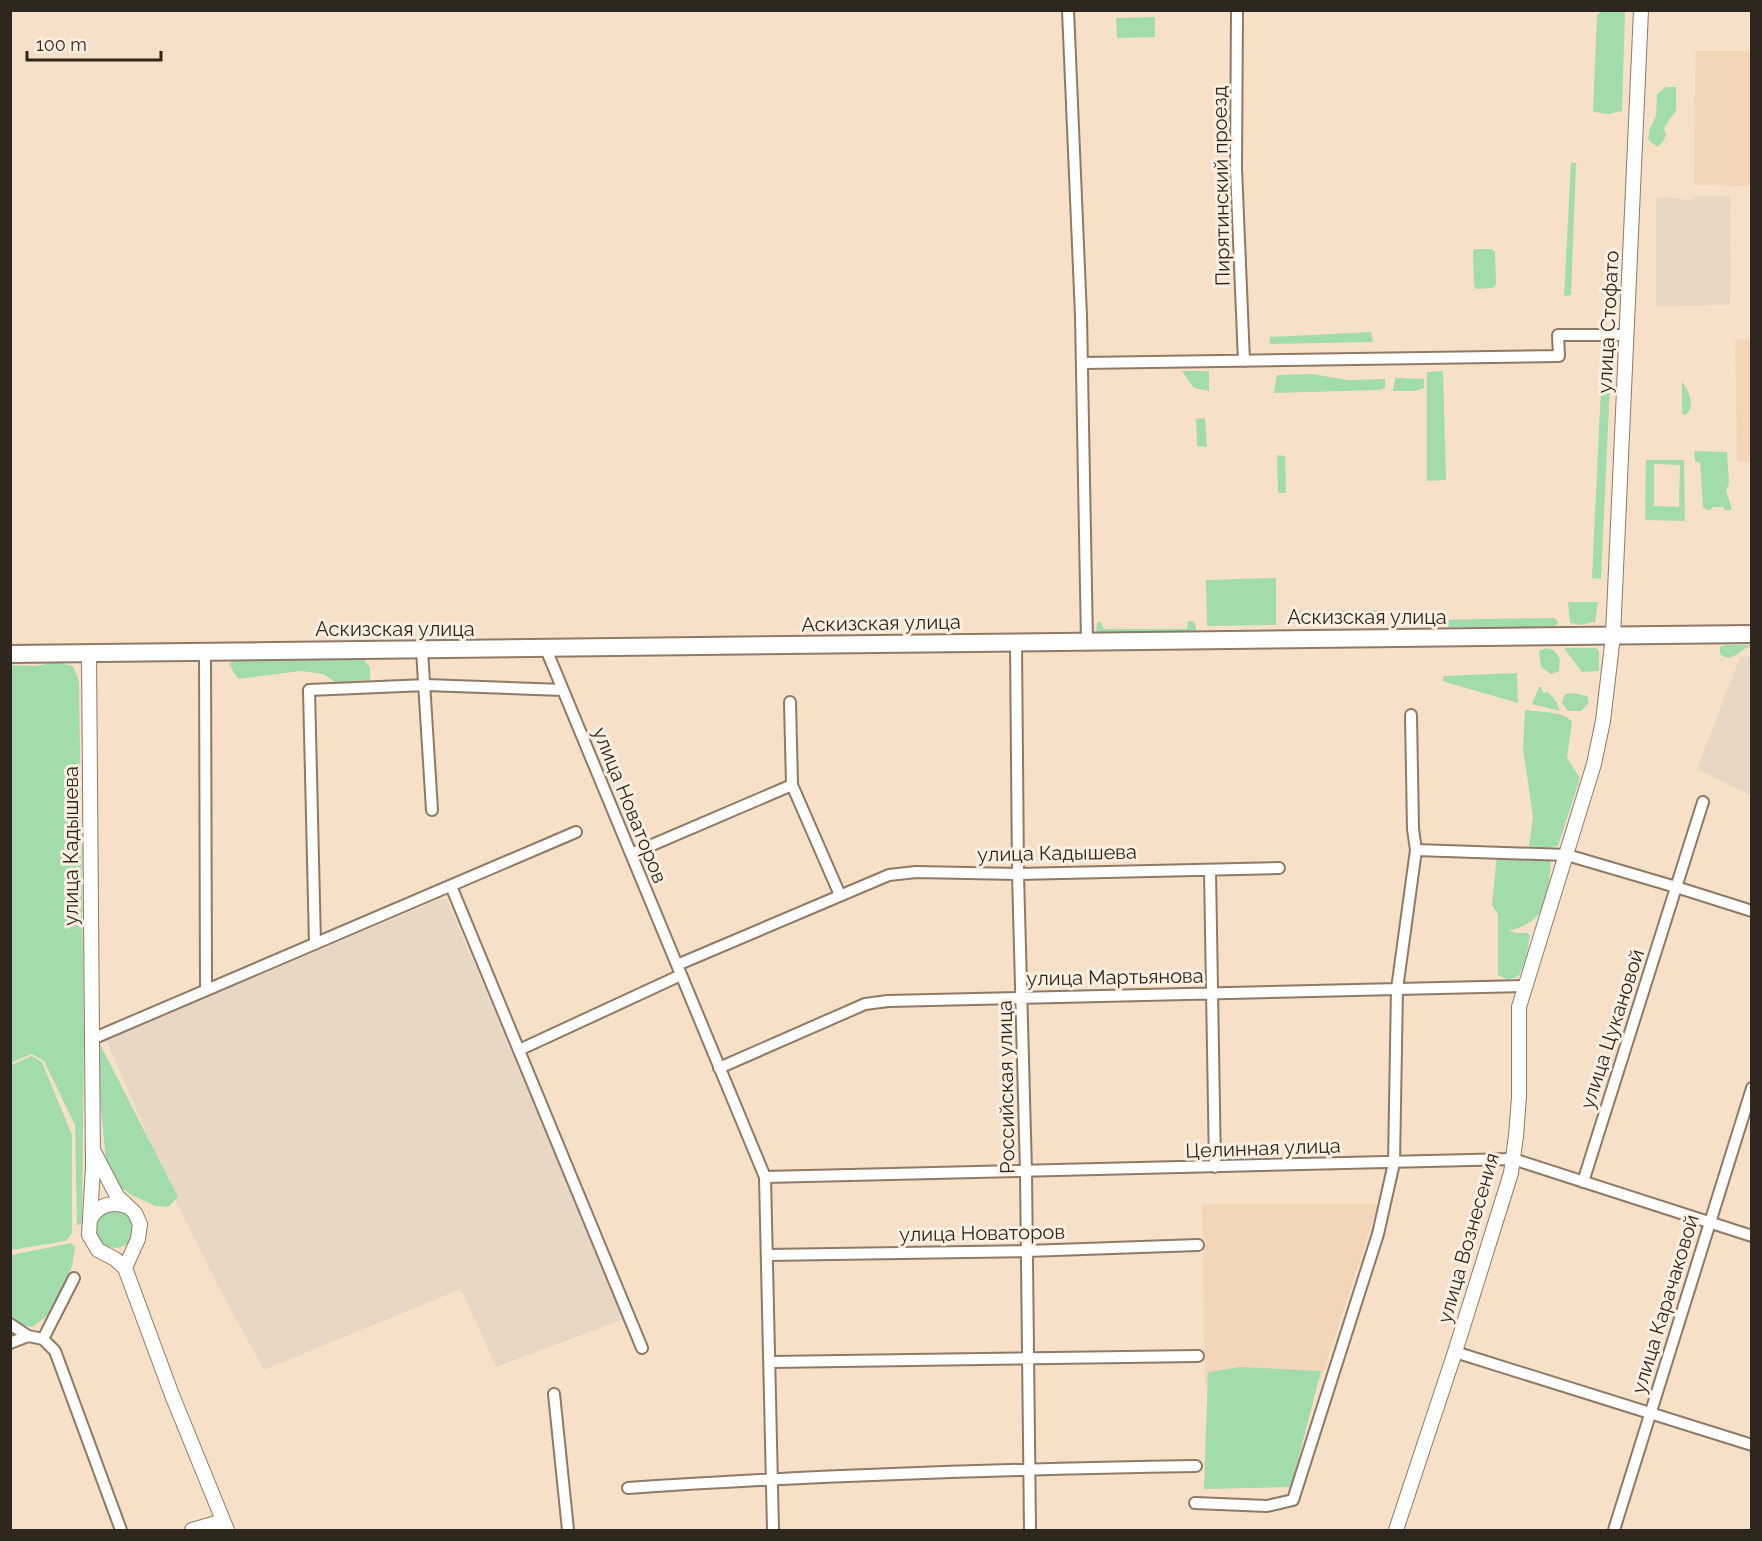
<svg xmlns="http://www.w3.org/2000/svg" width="1762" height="1541" viewBox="0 0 1762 1541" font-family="Raleway,sans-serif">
  <rect width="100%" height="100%" fill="#f7e0c8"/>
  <path fill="#e9d7c6" d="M1693,196H1731L1730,305L1656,306V197L1693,200Z
    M1740,657H1751V796L1697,769Z
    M446,897L624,1319L496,1367L461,1289L264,1370L219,1288L172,1193L106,1039Z"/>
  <path fill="#f3d6b8" d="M1695,51H1751V186L1694,185Z
    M1751,339V462H1737L1735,340Z
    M1202,1204H1378L1320,1382L1205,1386Z"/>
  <path fill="#a3dcac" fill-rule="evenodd" d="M1604,10L1625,11L1622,111L1609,114L1593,112L1597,15Z
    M1155,17V37L1117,38L1116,18Z
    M1666,87H1676V110L1664,128L1666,135L1663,142L1657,147L1648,139L1650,129L1656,116L1657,94Z
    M1571,163H1576L1571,295L1564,296Z
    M1475,249H1491L1495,252L1496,285L1493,288L1476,289L1474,286L1473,252Z
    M1371,332L1373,342L1270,344V337Z
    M1182,371H1209V391L1194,388Z
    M1443,371L1446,480L1427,481V372Z
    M1312,374L1348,380L1385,379V388L1379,390L1274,393L1276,378L1278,375Z
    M1395,378L1424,379V388L1415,391H1393Z
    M1682,381C1689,393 1696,403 1686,415L1682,414Z
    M1610,384L1601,579L1592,578L1601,387Z
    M1205,418L1207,447L1197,446L1196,419Z
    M1694,451L1727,452L1729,484L1726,490L1732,510H1724V507H1713L1709,511L1703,507L1700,463L1695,461Z
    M1277,455L1285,456L1286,493H1278Z
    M1646,460H1684L1685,521L1645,520ZM1654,464L1680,465L1679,507L1654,506Z
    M1276,578V625L1207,626L1206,580Z
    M1568,602H1598L1595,622L1580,625L1570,623Z
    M1381,610L1354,623H1289V611Z
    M1546,618H1554L1558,621V624L1551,627H1440L1434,623L1436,620Z
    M1100,621L1104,629H1187L1188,621H1193L1196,627V632L1105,637L1096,632L1097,623Z
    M1725,645H1751V646C1739,650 1732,664 1720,654V647Z
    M1546,648L1554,650L1560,659L1559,671L1551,674L1541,667L1539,651Z
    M1564,648H1596L1599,651V671L1582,672Z
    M311,656L334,660H364L370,667V680L335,682L323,674L301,671L238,679L229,664C245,652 268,659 287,660C295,660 304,657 311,656Z
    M56,662L73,666L79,681L84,1035L82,1223L77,1226L75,1125L44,1061L32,1054L10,1063L11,665L36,666Z
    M1517,673L1518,703L1442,681L1444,676Z
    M1539,687H1541L1543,693L1548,692L1556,701L1560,711L1532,704Z
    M1574,693L1587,696L1589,703L1581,711H1568L1562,703L1565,694Z
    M1525,710C1538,712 1565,711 1572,722L1567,758L1580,778L1558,846L1543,848L1529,846L1533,817L1523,748Z
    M1497,854L1550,861C1553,870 1544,908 1538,915C1533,922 1517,930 1509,930L1516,933H1527L1530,935L1526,958L1519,976L1508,980L1498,975V914L1492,905Z
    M97,1038L178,1197L168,1207L155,1206L130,1194L118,1185L106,1162L95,1045Z
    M32,1056L42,1062L72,1135V1233L66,1241L11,1250V1065Z
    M96 1229a19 19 0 1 1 38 0a19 19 0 1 1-38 0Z
    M71,1243L75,1247L72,1266L61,1291L50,1313L33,1327L22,1325L11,1317V1255Z
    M1240,1367L1321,1371L1291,1487L1204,1489L1208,1372Z"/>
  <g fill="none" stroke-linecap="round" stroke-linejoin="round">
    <defs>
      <path id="minor" d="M1068,10L1081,316L1087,642
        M1237,10L1236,168L1244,361
        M1083,363L1559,356L1558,335H1627
        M1016,642L1018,874L1026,1172L1030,1530
        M546,649L765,1177L773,1530
        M422,650L432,810
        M205,652L206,990
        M790,702L792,785L840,895
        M1416,850L1567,855L1676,887L1752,911
        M631,854L792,785
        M1210,870L1215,1167
        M451,886L642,1348
        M315,944L309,690L426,685L563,690
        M677,965L889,875L916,872L1018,874L1279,868
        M92,1039L576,832
        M519,1050L681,975
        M719,1068L865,1004L888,1001L1525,986
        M765,1177L1513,1159L1752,1236
        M1583,1182L1703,802
        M767,1255L1027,1251L1198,1245
        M74,1278L43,1339L55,1351L121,1530
        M10,1324L28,1336
        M10,1343L28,1336L43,1339
        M1455,1352L1752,1445
        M770,1362L1198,1356
        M554,1394L568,1530
        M628,1488C817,1475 1006,1469 1196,1466
        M1195,1503L1267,1506L1293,1500L1378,1234L1394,1163L1397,989L1416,850L1413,829L1411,715
        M1614,1530L1752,1088"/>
      <path id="tertiary" d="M89,653L93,1167L89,1235L98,1250L115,1259L125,1268L172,1395L227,1530
        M94,1152L117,1196L135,1213L140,1224L138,1239L125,1268
        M91,1218C99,1205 111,1201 126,1206
        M192,1530L223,1521
        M1396,1530L1455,1352L1511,1173L1516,1136L1519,1097V1007L1594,764L1603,721L1613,636L1641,10"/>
      <path id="primary" d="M10,654L1752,634"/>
    </defs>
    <use href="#minor" stroke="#8f7a65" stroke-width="14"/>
    <use href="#tertiary" stroke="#8f7a65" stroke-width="16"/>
    <use href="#primary" stroke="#8f7a65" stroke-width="20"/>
    <use href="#minor" stroke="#fff" stroke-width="10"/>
    <use href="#tertiary" stroke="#fff" stroke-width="14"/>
    <use href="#primary" stroke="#fff" stroke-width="16"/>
  </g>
  <g text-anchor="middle" stroke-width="6" stroke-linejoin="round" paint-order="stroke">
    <g font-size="20" fill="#2f271e" stroke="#fdefe1">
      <text transform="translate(1221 186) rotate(-91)" y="7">Пирятинский проезд</text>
      <text transform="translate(1608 322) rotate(-87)" y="7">улица Стофато</text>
      <text x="1367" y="624">Аскизская улица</text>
      <text transform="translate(881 623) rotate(-1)" y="7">Аскизская улица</text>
      <text x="395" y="636">Аскизская улица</text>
      <text transform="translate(630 805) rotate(68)" y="7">улица Новаторов</text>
      <text transform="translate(71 846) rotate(-90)" y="7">улица Кадышева</text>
      <text transform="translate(1057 853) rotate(-1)" y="7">улица Кадышева</text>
      <text transform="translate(1115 977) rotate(-1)" y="7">улица Мартьянова</text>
      <text transform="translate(1612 1029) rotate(-72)" y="7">улица Цукановой</text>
      <text transform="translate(1006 1087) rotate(-91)" y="7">Российская улица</text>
      <text transform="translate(1263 1148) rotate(-2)" y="7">Целинная улица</text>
      <text transform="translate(982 1233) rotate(-1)" y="7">улица Новаторов</text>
      <text transform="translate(1468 1238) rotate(-74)" y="7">улица Вознесения</text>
      <text transform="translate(1665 1304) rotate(-73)" y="7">улица Карачаковой</text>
    </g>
  </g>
  <rect width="1762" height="1541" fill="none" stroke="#2f271e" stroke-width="24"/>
  <path d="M27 51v9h134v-9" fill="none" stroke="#2f271e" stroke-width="3"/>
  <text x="36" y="51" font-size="18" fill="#2f271e" stroke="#fdefe1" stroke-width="4.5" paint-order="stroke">100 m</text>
</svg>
